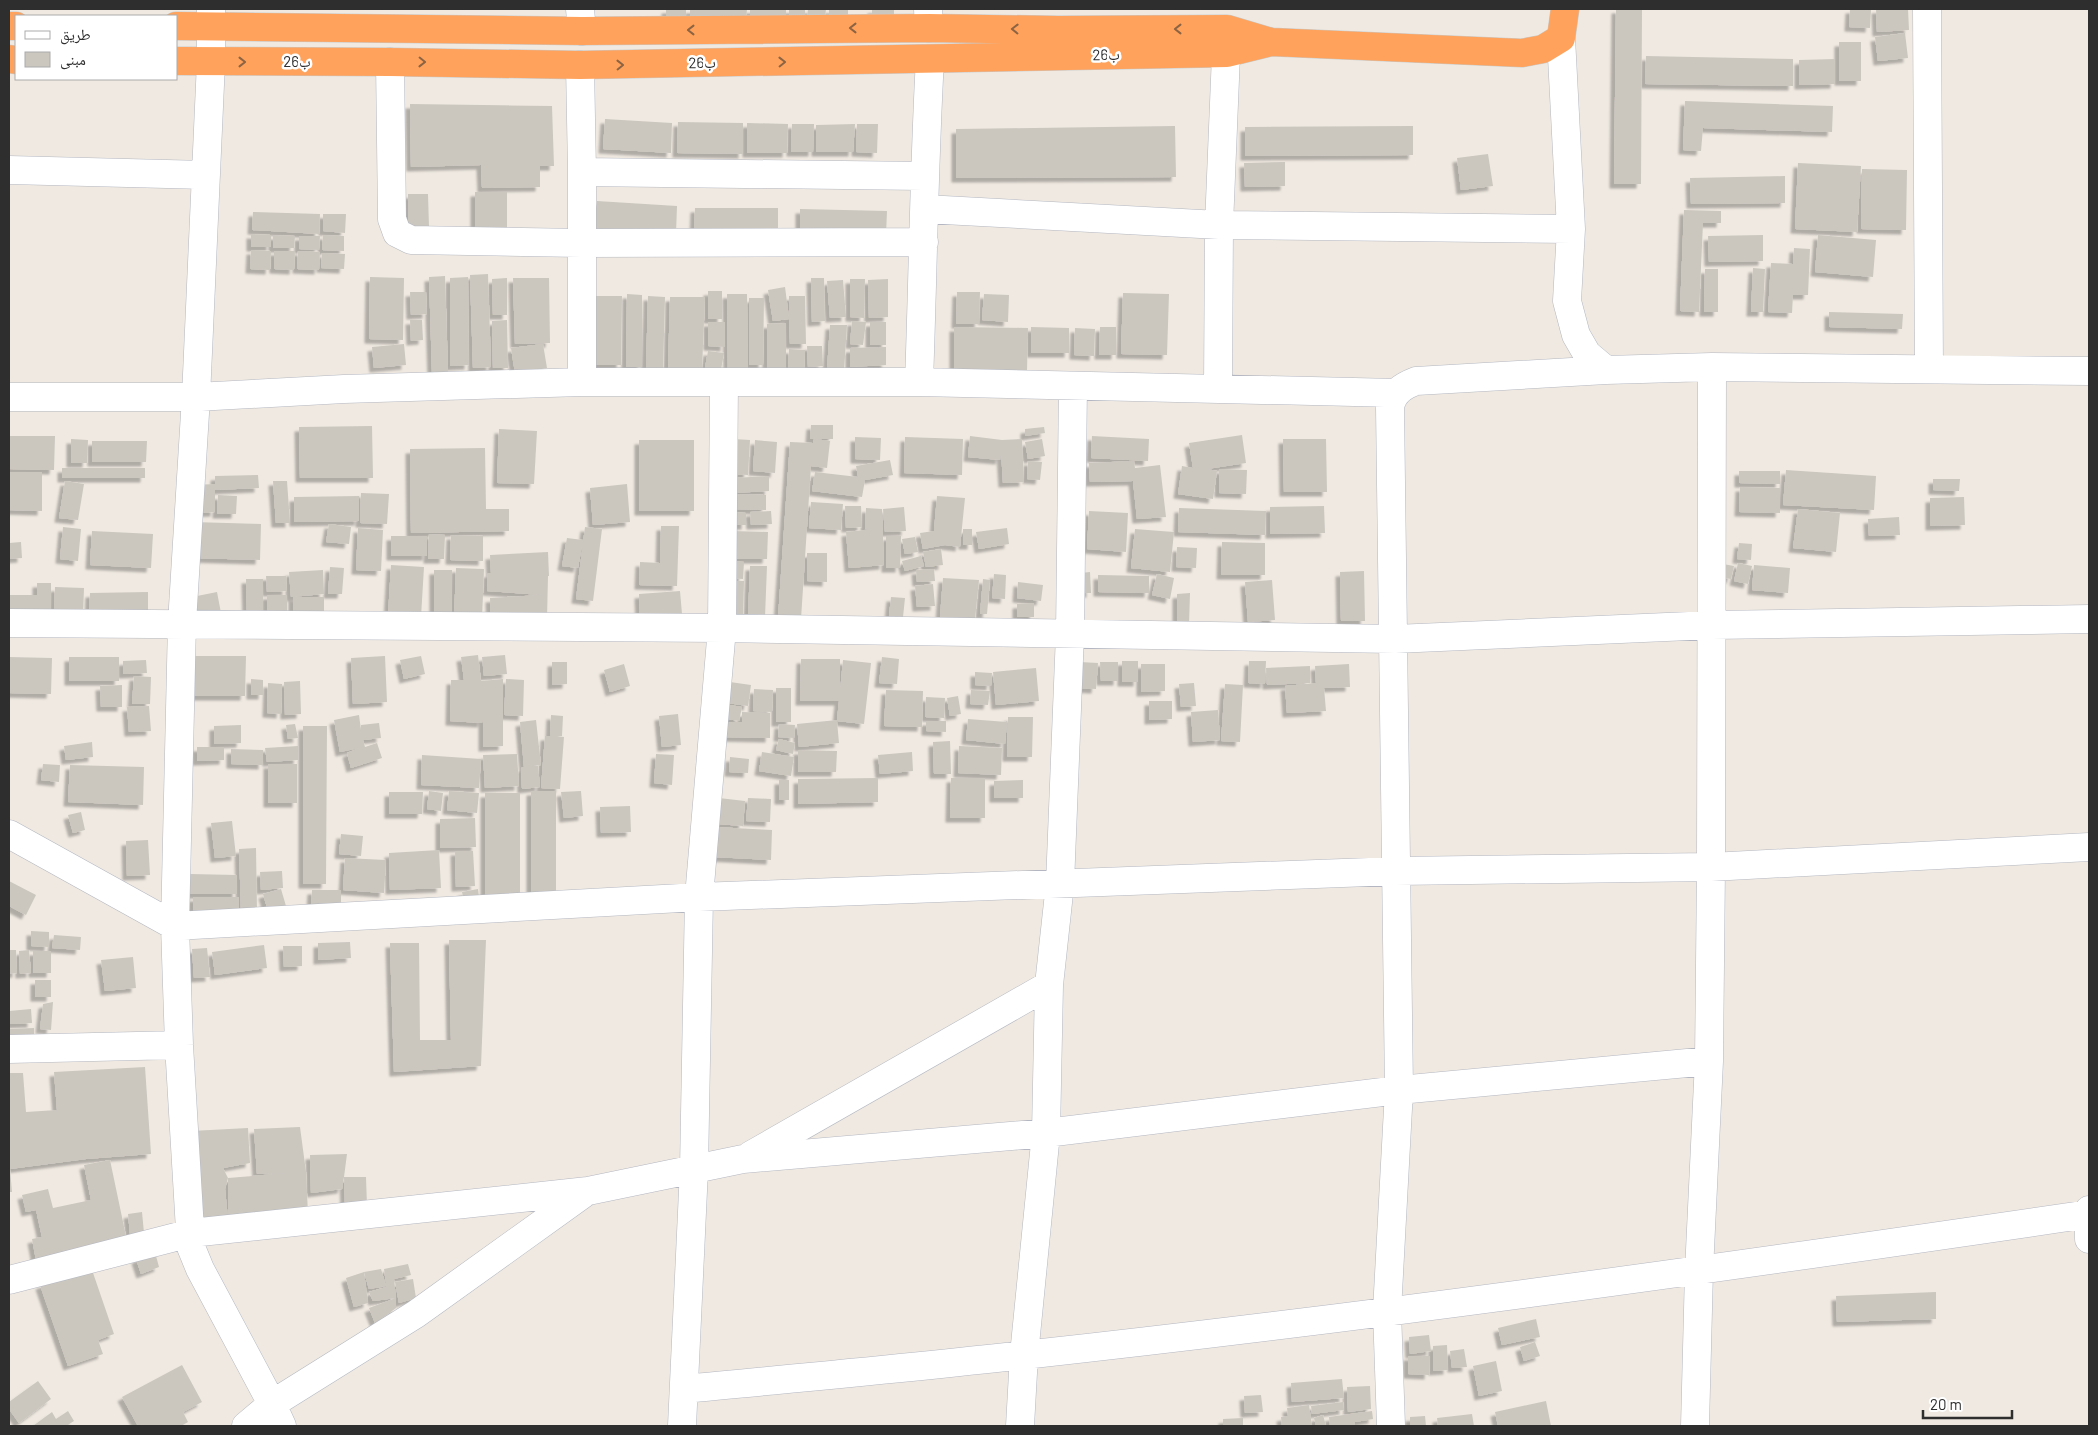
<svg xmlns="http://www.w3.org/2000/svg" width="2098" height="1435" viewBox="0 0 2098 1435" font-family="Barlow,'Noto Naskh Arabic',sans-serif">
  <defs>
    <filter id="shadow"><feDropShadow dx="-4.5" dy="4.5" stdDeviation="1" flood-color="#0004"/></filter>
  </defs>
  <rect width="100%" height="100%" fill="#efe9e1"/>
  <path fill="#cbc7bf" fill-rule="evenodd" filter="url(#shadow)" d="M666,9H686V20H666Z
    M690,9H747L746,22L690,21Z
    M750,9H786V18H750Z
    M789,9H805V22H789Z
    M808,9H826L825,18H807Z
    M829,9H848V21H829Z
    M872,9H894V26H872Z
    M1616,9H1642L1641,184H1614Z
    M1850,9H1871L1870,28L1849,27Z
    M1876,9H1908L1909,30L1877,32Z
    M1905,33L1908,58L1878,61L1875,37Z
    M1839,42H1861V81H1839Z
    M1646,56L1793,59V86L1645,84Z
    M1835,59V84L1799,85V60Z
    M1685,101L1833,106L1832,132L1703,128L1701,151L1683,150Z
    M410,104L552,106L554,166H540V187L482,188L481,165L411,167Z
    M605,119L672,123L671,153L603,149Z
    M678,122L743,123V154L677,153Z
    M747,123L788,124L787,153H747Z
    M792,124H814L813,152H791Z
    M855,124L853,152H816V125Z
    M857,124H878L877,153L856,152Z
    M1175,126L1176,177L956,178V129Z
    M1413,126V155L1245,156V127Z
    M1488,154L1493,186L1461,190L1457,158Z
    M1285,162V186L1245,187L1244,163Z
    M1798,163L1861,166L1857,232L1795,229Z
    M1862,169L1907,170L1906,230L1861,229Z
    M1785,176V203L1691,204L1690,178Z
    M475,192H507V228L475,229Z
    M408,194H428L429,227L408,229Z
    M597,201L677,206L676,234L595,229Z
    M695,208H778V235H694Z
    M800,209L887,211L886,235L800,233Z
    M1684,210L1721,211V223H1703L1699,312L1680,311Z
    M253,212L320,214L319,234L252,230Z
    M323,214H346L345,233L323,231Z
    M251,234L271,235V247H251Z
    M273,235L295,236L294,248H273Z
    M323,235L344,236V251L322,250Z
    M1763,235V261L1709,262L1708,236Z
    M1818,235L1876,240L1873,277L1815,272Z
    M299,236H320L319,250L299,249Z
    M1794,248L1810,249L1808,295H1793L1792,313L1768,312L1771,263L1793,264Z
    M251,250L271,251L270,270L250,269Z
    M274,251H295L294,270L274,269Z
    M298,251L320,252L319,270L297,269Z
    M322,253L345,254L344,269L321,268Z
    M1753,268L1765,269L1763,312H1751Z
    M1705,269H1718V312H1704Z
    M488,274L491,367L473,368L470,275Z
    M445,276L448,372L432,373L429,277Z
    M370,277L404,278L403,340L369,339Z
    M468,277L469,365L450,366V278Z
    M507,278V315H493L492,279Z
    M513,278H549L550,343L515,344Z
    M811,278H824L825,321L812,322Z
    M850,279H865L864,318L850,317Z
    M888,279V317L869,318L868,280Z
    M843,280L846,317L830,318L827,281Z
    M785,287L789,318V296H805L806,344H790L789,319L773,321L768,290Z
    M708,291H722V319H708Z
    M410,292H426L427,314L411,315Z
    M957,292H980L979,324H956Z
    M1123,293L1169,294L1167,355L1121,354Z
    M627,294L642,295V367H626Z
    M727,294H747L748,376H728Z
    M984,294L1009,295L1008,322L982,320Z
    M591,296H622L621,365H590Z
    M648,296L665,297L663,369L646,368Z
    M670,297H705L702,369L668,368Z
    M749,298H764L763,365H749Z
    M1829,312L1903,314L1902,329L1829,327Z
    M410,320H422L423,340L411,341Z
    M507,320L508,368H493L492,321Z
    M852,321L866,322L863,345L850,344Z
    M708,322H725V347L708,346Z
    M870,322H886V345H870Z
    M786,323V369H767V324Z
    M830,325H847L844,371L827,370Z
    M954,327L1028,328L1027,371L954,370Z
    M1031,327L1069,328V353H1031Z
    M1100,327H1116V355H1099Z
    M1075,328L1095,329L1094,356L1074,355Z
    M404,344L406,365L374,368L372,347Z
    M543,344L547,368L515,373L511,348Z
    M807,346H822L823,366L808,367Z
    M886,347V365L850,367V348Z
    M789,349L805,350L804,369L788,368Z
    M708,351L724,353L721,370L705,368Z
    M811,425H833V439H810Z
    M372,426L373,478H300L299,427Z
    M1044,427L1045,433L1025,436V429Z
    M499,429L537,431L534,484L497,483Z
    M1242,435L1246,463L1207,469L1217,471L1213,499L1178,494L1182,466L1193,468L1189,443Z
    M9,436H55L54,470L9,469Z
    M970,436L1002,440L1022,439L1024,482L1003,483L1001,451L1000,460L968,457Z
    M1092,436L1149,439L1148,461L1091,458Z
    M855,437L881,438L880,460L855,459Z
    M905,437L963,439L962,475L904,473Z
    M71,439L88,440L87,463H71Z
    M734,439L750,440L748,475L732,474Z
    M814,439L830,441L827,468L811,466L801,619L778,618L790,442L813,443Z
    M1042,439L1045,456L1028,459L1025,442Z
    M1283,439H1326L1327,492H1284Z
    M639,440H694V511H639Z
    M755,440L777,442L775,473L753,471Z
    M92,441H147L146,462H92Z
    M485,448L486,509H509V531L411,533L410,449Z
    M890,460L893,475L865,480L862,497L812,491L815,472L858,477L856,466Z
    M1028,461L1042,462L1040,480L1027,479Z
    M1134,461L1135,468L1160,465L1166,517L1137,519L1133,481L1090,482L1089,463Z
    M62,468H145V478H62Z
    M1219,469L1247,470L1246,494L1219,493Z
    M1786,470L1876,476L1874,510L1783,505Z
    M1739,471H1780V484L1739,483Z
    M9,472H42V511L9,510Z
    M258,475L259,488L215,490V476Z
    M769,476V491L733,493V478Z
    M1933,479H1960L1959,491L1933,490Z
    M65,481L84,484L78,520L59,518Z
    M273,481H287L290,523H276Z
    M215,484V512L195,513L194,485Z
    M627,484L630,522L593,525L590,488Z
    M1740,487L1780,488V513L1739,512Z
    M361,493L389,494L387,524L360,523Z
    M732,494L766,495V510L731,509Z
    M218,495L237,496L236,514H217Z
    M359,496V521L294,522V497Z
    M937,496L965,498L960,547L945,545L923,549L920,533L934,531Z
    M1964,497L1965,525L1930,526V498Z
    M811,502L843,504L841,530L809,528Z
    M845,506H861L862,527L846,528Z
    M1324,506L1325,533L1270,534V507Z
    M904,507L906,531L885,532L883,509Z
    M866,508L882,509L884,565L849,568L846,532L874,529H865Z
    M1179,508L1266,511L1265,535L1178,532Z
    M1798,509L1840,513L1836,552L1793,548Z
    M771,511L772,524L751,525L750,512Z
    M1089,511L1128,513L1126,552L1087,549Z
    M728,512L746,513V525H728Z
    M1899,517L1900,535L1869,536L1868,519Z
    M193,522L261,524L260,560L192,558Z
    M329,524L351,527L349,544L326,542Z
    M661,526H679L677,586L639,585L640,562L660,563Z
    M63,527L81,529L78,561L60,559Z
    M585,527L602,529L593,601L576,599Z
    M358,528L383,530L381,571L356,570Z
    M1007,528L1009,544L979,549L976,532Z
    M963,529H972V545H963Z
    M1135,529L1174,532L1170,572L1131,568Z
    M92,531L153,534L151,568L90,565Z
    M731,531L768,532L767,559H730Z
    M429,534L445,535L444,559H428Z
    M451,535L483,536V561L450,560Z
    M391,536H427V556H391Z
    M886,536H901L900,568H886Z
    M915,537L918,552L905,554L902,539Z
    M567,538L583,540L578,568L562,566Z
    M21,542L22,558L9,559V543Z
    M1222,542L1265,543V575H1221Z
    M1739,543L1752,544L1751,560L1737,559Z
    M1177,547L1197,548L1196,568L1176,567Z
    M941,549L943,565L926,567L923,552Z
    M548,552L549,576H542H548L547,619L491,622L490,598L541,595L487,591L488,573H491L490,555Z
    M807,553H827V582L807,581Z
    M921,556L924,566L905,571L902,561Z
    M728,561L744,562L743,579L727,578Z
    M1738,563L1752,566L1748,584L1734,581Z
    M1723,564L1734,566L1731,579L1720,577Z
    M391,565L424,567L421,617L388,616Z
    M1754,565L1790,568L1788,593L1752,590Z
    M750,566H767L765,617H748Z
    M330,567L344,568L342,594H328Z
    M456,568L484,569L482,619L454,618Z
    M934,569L935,581L917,582L916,570Z
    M323,570L324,594L291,597L289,572Z
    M434,570H452V617L434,616Z
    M1364,571L1365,621H1341L1340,572Z
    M1090,572L1091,593H1082L1081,573Z
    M994,574L1006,575L1005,599L992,598Z
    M1157,574L1174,578L1170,599L1152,595Z
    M1098,575L1149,576V593L1098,592Z
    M266,576H286L287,591L267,592Z
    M943,578L979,580L975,619L940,617Z
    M246,579H263V615L247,616Z
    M983,579L990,580L987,614H980Z
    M1272,580L1275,620L1248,622L1245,582Z
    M726,581H744L743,615H724Z
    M1018,582L1043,585L1041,601L1017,598Z
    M37,583H51V617H9V595H37Z
    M933,584L935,606L917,607L915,586Z
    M55,587L84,588L83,615L54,614Z
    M680,591L682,614L640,617L639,594Z
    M148,592V616L89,617L90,593Z
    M217,592L221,613L196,618L192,597Z
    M1190,593L1189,625H1177V594Z
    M267,595H287V617H267Z
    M293,597H324V615H293Z
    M891,597L905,598L903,617L889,616Z
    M1034,603V617H1017V604Z
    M478,655L481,681L503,679V746L483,747V715L482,723L450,721L451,680H464L461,657Z
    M505,655L507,674L484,676L482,657Z
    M192,656H246L245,696H191Z
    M385,656L387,702L353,704L351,658Z
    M421,656L425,674L404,679L400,660Z
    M9,657L52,658L51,694L9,693Z
    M69,657H119V681H69Z
    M882,657L899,659L897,684L879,683Z
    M801,659H840V692L843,660L871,663L864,724L837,721L839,743L799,747L797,724L837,720L839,701H800Z
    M146,660L147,673L123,674V661Z
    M1122,661H1138V682H1122Z
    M1249,661H1266L1265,684L1248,683Z
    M552,662H567V684L552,685Z
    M1080,662L1098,663L1096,689L1078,688Z
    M1100,662H1118V681H1101Z
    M624,664L630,686L610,692L604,670Z
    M1141,664H1165V691L1141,692Z
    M1349,664L1350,687L1324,688L1326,711L1287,713L1285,686L1316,683L1315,666Z
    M1310,666V683L1267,685L1266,668Z
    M1036,668L1039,701L996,705L993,672Z
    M975,672L992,673L991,686L975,685Z
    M134,676L151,677L150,704H132Z
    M251,679L263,680V695H251Z
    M506,679L524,680L523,716L504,715Z
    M300,681L301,714L285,715L284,682Z
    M723,681L751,685L748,706L720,702Z
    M268,683L282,684L281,714L267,713Z
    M1194,683L1196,706L1181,707L1179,684Z
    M1225,684L1243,685L1240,742L1221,741Z
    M122,685V707H101L100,686Z
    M776,688H791V722H776Z
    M754,689L773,690L772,712L753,711Z
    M886,690L923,691L922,727L884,726Z
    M971,690L990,691L988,705L970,704Z
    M958,696L961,714L950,716L947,698Z
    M926,697L945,698L944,718L925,717Z
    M1149,701H1172V719L1149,720Z
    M724,704L742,707L739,721L722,718Z
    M149,706L151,731L129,732L127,707Z
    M1218,710L1220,740L1193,742L1191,712Z
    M742,712L770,713V738L721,737L722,722H742Z
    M678,714L681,745L662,747L659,716Z
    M359,715L361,730V725L379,723L381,738L363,740L365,747L377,743L382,758L351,768L347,753L359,748L340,752L334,720Z
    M551,715L563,716L562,736H556L564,737L560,789L541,788L545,736H550Z
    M1008,717H1033L1032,757H1007Z
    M968,719L1007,722L1005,744L966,740Z
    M536,720L541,765L531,766H538L540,787L522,789L521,768L524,767L520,722Z
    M926,721H946V732L926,731Z
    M295,724L298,738L288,739L286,725Z
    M779,724L795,725L794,738L778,737Z
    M241,725V743L214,744V726Z
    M303,726H327L326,884H303Z
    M779,739L795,743L793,754L776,750Z
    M950,741L951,774H934L933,742Z
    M92,742L93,757L66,760L64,746Z
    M298,746V760L267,762L265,748Z
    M959,746L1002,748L1001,775L958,773Z
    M197,747H224V760L197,761Z
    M231,749L263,750V765L231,764Z
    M798,750L837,751L836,772H798Z
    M762,752L794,757L791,776L759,771Z
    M912,752L913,771L880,774L878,755Z
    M517,754L519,786L485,788L483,755Z
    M656,754L674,755L672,785L654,783Z
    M422,755L481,759L479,788L421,785Z
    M730,757L749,759L748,773L729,772Z
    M43,764L60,765L59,782L41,780Z
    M268,764H297V803H268Z
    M70,765L144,767L143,805L68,802Z
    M878,778V802L798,804V779Z
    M951,778H985V818H950Z
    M779,780H789V800H779Z
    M1023,780V798H994V781Z
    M429,791L443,793L441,811L427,809Z
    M449,791L479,793L477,813L447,810Z
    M531,791H556V900H531Z
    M581,791L583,816L564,818L561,792Z
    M389,792H423L422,814H389Z
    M485,793H520V902L485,903Z
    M719,798L745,801L743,826L717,824Z
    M748,798L771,799L770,822L746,821Z
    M630,806L631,832L601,833L600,807Z
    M81,812L85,830L73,833L68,815Z
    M475,818L476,847L440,848V819Z
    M232,821L236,856L215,858L211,823Z
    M714,827L772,830L771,860L713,857Z
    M341,834L363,836L361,856L339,854Z
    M148,840L150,875L127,876L126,841Z
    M256,848L257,912H241L239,849Z
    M439,850L441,888L390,890L389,853Z
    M455,851H473L475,886L456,887Z
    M345,858L386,860L384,893L343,890Z
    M282,871L283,888L261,890L260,872Z
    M190,874L237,875V894H190Z
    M9,881L36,895L26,915L9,906Z
    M281,889L286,906L268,911L263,894Z
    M478,889L480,904L465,906L462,892Z
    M312,890H341V906H311Z
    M193,897H239V914H193Z
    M31,931L49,932V947L31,946Z
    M54,935L81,937L80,950L52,948Z
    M449,940H486L481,1066L394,1072L390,943H419L420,1040H451Z
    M350,942L351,958L318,960V943Z
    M264,945L267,968L215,975L212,952Z
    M283,946H302V966L284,967Z
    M207,948L210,977L194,978L192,949Z
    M9,950H16L17,973L9,974Z
    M29,950L31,973L20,974L19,951Z
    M33,951H51V973H33Z
    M133,957L136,988L105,991L101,960Z
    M35,980H51V997H35Z
    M53,1002L51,1030L40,1029L43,1004Z
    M31,1009L32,1023L9,1024V1011Z
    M34,1028V1043H9V1029Z
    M145,1067L151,1154L86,1159L10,1169L12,1192H9V1073H23L26,1112L57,1110L54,1072Z
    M300,1127L306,1172L308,1214L195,1227L191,1131L248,1128L250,1163L223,1168L228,1178L289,1173L257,1174L254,1129ZM228,1178V1219L225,1189Z
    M347,1154L344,1177H366L367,1206L345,1205L344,1177L342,1189L311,1193L310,1155Z
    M110,1160L127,1241L36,1260L32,1239L42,1237L36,1210L26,1212L22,1195L48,1189L53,1208L91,1200L84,1165Z
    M142,1212L144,1233L130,1234L128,1214Z
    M155,1252L159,1267L141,1274L136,1259Z
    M408,1264L411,1275L394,1279L396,1298V1308L375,1323L369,1308L396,1298L373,1301L369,1292L386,1287L387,1290L384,1269Z
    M91,1267L114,1334L98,1340L103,1354L68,1366L40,1285Z
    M381,1269L386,1286L369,1289L364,1272L368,1303L354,1307L346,1278L364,1272Z
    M413,1279L416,1298L399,1303L395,1282Z
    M1936,1292V1319L1837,1322L1836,1296Z
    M1536,1319L1540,1337L1502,1345L1498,1328Z
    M1429,1335L1431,1351L1410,1354L1409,1337Z
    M1535,1342L1540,1356L1524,1361L1520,1347Z
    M1447,1345L1448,1370L1433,1371V1346Z
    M1464,1349L1467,1367L1452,1368L1450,1351Z
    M1408,1356H1430L1429,1375L1408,1374Z
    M1496,1361L1502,1391L1479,1396L1473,1366Z
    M182,1365L202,1402L183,1412L188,1422L181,1426H138L122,1397Z
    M1342,1379L1344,1398L1292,1402L1291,1383Z
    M38,1381L51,1399L19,1423L9,1409V1402Z
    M1370,1386L1371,1409L1348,1412L1347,1387Z
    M1261,1395L1263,1412L1245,1413L1244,1396Z
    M1546,1401L1551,1426H1498L1495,1412Z
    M1343,1402L1344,1410L1312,1414L1311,1406Z
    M1309,1405L1312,1426H1282L1281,1417L1288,1416L1287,1408Z
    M68,1411L74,1421L66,1426H33L52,1412L56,1419Z
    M1372,1411L1373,1419L1355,1422V1426H1330L1329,1417Z
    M1472,1414L1474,1426H1438L1437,1418Z
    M1323,1415L1326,1426H1316L1314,1418Z
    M1425,1416L1426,1426H1410V1417Z
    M1243,1418V1426H1223V1419Z"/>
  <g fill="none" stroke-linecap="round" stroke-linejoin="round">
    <defs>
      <path id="minor" d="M211,9V62L196,397L182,623L175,926L179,1045L191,1247L200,1269L272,1404L282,1426
        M580,9L582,31
        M928,9L929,28
        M1927,9L1929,369
        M1561,38L1571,229L1567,301L1576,335L1587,354L1606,370L1712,367L2089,371
        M390,62L392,219L397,233L411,240L581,243L924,242
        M580,65L582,172V382
        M9,170L206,175
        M582,172L924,176
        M925,209L1219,225L1571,229
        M919,382C923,274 924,166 930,59
        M1218,389L1219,225L1227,30
        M9,397H196L344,389L582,382H919L1396,393
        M9,623L722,628L1395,639L1712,625L2089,619
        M9,834L175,926L699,897L1396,871L1711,867L2089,847
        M9,1049L179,1045
        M751,1155L1049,985
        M2089,1210V1239
        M9,1280L191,1233L588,1191L743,1159L1046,1133L1399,1090L1709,1061
        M684,1389C797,1378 911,1368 1024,1355C1380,1316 1735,1266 2089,1214
        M246,1426L272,1404L416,1314L586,1192
        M682,1426L694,1169L699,897L722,628L724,382
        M1020,1426L1024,1355L1046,1133L1049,985L1060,884L1070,634L1073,386
        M1391,1426L1387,1311L1399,1090L1390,407C1393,392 1403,386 1416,381L1606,370
        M1695,1426L1699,1271L1709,1061L1711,867L1712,367"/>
      <path id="highway" d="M9,26H16
        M176,26L582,31L929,28L1058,30L1227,29L1271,42L1522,53L1543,49L1561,38L1565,9
        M9,59L16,60
        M176,61L390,62L580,65L1227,53L1271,42"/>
    </defs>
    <use href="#minor" stroke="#b4b7c1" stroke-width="29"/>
    <use href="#highway" stroke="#c9c9c9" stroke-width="29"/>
    <use href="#minor" stroke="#fff" stroke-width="28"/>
    <use href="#highway" stroke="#ffa35c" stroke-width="28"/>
  </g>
  <defs><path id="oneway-chevron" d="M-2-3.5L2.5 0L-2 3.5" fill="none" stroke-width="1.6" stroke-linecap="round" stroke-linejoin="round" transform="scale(1.25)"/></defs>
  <g stroke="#8c6343">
    <use href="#oneway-chevron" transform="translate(853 28) rotate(180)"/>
    <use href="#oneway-chevron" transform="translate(1015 29) rotate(-179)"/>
    <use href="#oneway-chevron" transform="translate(1178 29) rotate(180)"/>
    <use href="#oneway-chevron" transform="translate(691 30) rotate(180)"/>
    <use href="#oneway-chevron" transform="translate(242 62)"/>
    <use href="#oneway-chevron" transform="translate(422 62) rotate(1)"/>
    <use href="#oneway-chevron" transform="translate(782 62) rotate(-1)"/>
    <use href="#oneway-chevron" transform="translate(620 65) rotate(-1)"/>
  </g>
  <g text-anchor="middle" stroke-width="5" stroke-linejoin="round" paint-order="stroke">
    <g font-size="15" fill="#2e2e2e" stroke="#fff">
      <text transform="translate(1106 55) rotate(-1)" y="5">26ب</text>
      <text x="297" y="67">26ب</text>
      <text transform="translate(702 63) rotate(-1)" y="5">26ب</text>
    </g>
  </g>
  <rect width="2098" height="1435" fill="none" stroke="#2e2e2e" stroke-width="20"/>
  <rect x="15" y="15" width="162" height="65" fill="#ffffff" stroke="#ababab"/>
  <rect x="25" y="31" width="25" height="8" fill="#ffffff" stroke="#ababab"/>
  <text x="60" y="40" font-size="15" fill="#2e2e2e">طريق</text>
  <rect x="25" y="52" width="25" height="15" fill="#cbc7bf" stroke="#ababab"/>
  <text x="60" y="65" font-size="15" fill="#2e2e2e">مبنى</text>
  <path d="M1923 1410v8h89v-8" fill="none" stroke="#2e2e2e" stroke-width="2.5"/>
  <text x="1930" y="1410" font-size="15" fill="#2e2e2e" stroke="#ffffff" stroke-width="4" paint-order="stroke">20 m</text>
</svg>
